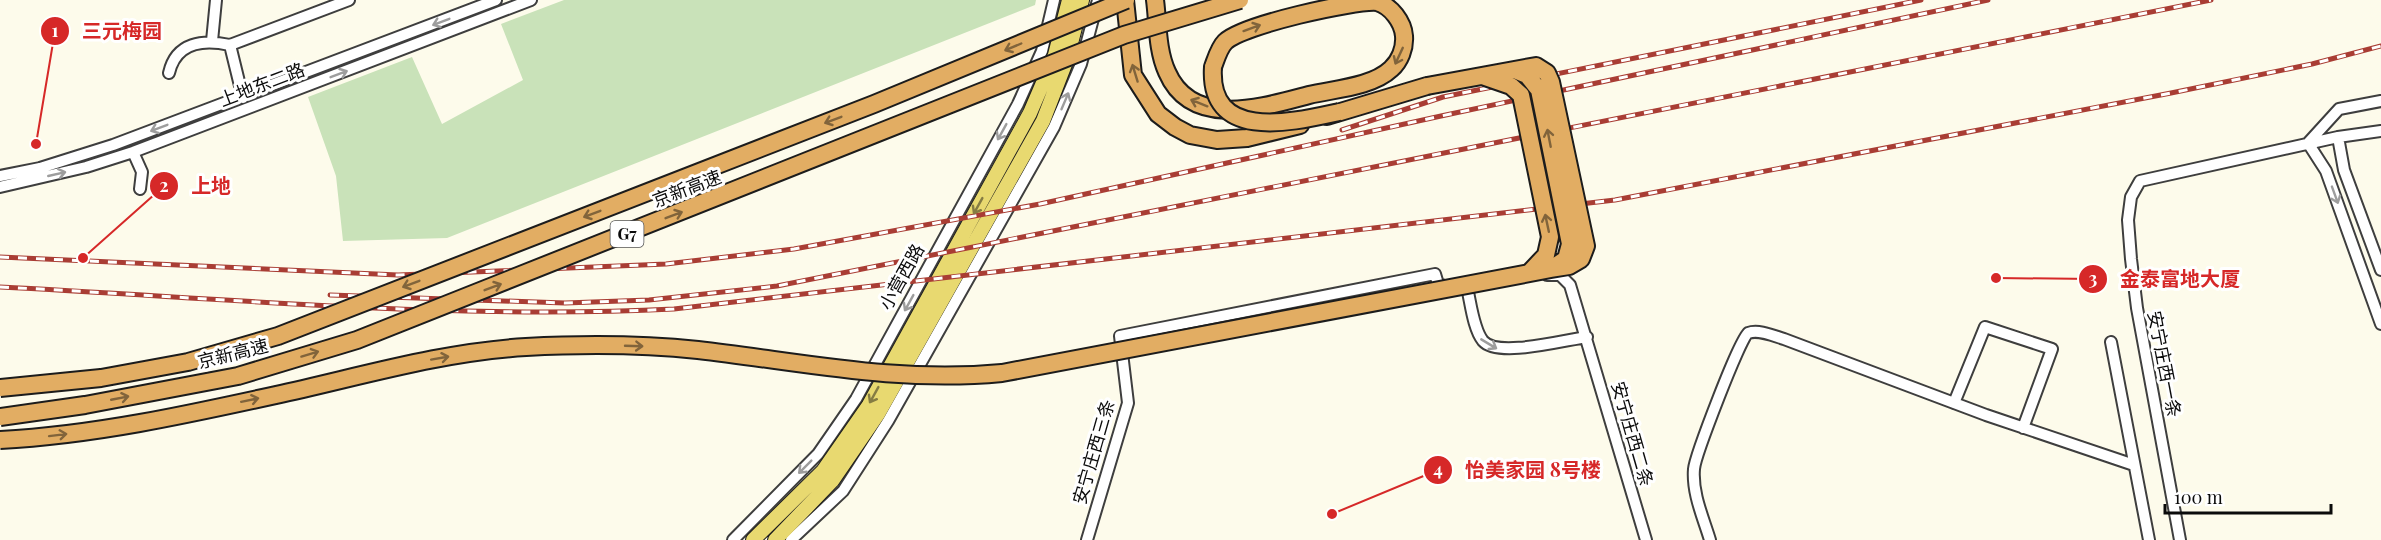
<svg xmlns="http://www.w3.org/2000/svg" width="2381" height="540" viewBox="0 0 2381 540" font-family="'Playfair Display','Noto Sans SC',serif">
  <rect width="100%" height="100%" fill="#fdfbeb"/>
  <path fill="#c9e2b9" d="M564,0H1036L1035,5L447,238L343,241L336,176L308,97L412,57L442,124L523,80L501,24Z"/>
  <g fill="none" stroke-linecap="round" stroke-linejoin="round">
    <defs>
      <path id="minor" d="M212,41L216,0
        M230,45L243,98
        M169,73C176,42 203,39 230,45L349,0
        M2381,101L2339,109L2308,143L2326,171L2381,324
        M2338,137L2344,170L2381,270
        M133,152L142,172L140,189
        M0,176L40,168L113,145L496,0
        M0,187L86,167L133,152L531,0
        M1547,275H1560L1570,285L1646,540
        M1468,292C1471,306 1474,330 1483,341C1498,358 1564,340 1587,337
        M2111,342L2149,540
        M1954,403L1985,327L2052,349L2023,428
        M733,540L818,454L856,399L1018,104L1042,51L1054,0
        M791,540L843,491L888,421L1054,127L1081,64L1098,0
        M1087,540L1128,403L1120,336L1435,274L1438,284L1447,287
        M1710,540C1703,517 1692,493 1694,469C1695,456 1741,336 1748,333C1759,329 1774,336 1784,339L1986,415L2134,465
        M2180,540L2137,308L2131,259L2128,220L2131,197L2140,181L2338,137L2381,131"/>
      <path id="major" d="M753,540L823,471L869,405L1030,113L1055,55L1069,0
        M775,540L832,481L878,414L1043,121L1067,59L1082,0"/>
      <path id="highway" d="M1125,0L1133,75L1158,114L1175,127L1190,135L1217,140L1247,138L1300,125
        M1155,0C1158,23 1157,50 1167,72C1192,130 1263,107 1309,95C1334,89 1372,87 1391,69C1400,61 1405,48 1404,36C1403,22 1391,6 1377,2C1354,0 1242,25 1225,42C1219,48 1216,59 1213,67
        M1327,116L1427,86"/>
    </defs>
    <use href="#minor" stroke="#3e3e3e" stroke-width="14"/>
    <use href="#major" stroke="#1c1c1c" stroke-width="16"/>
    <use href="#highway" stroke="#1c1c1c" stroke-width="20"/>
    <use href="#minor" stroke="#fff" stroke-width="10"/>
    <use href="#major" stroke="#e8d970" stroke-width="14"/>
    <use href="#highway" stroke="#e2ad63" stroke-width="16"/>
    <defs>
      <path id="rail" d="M1342,130L1443,97L1921,0
        M0,257L398,275L666,264L794,249L1040,204L1441,116L1988,0
        M0,287C223,298 451,320 674,309L1615,200L2171,93L2312,64L2381,46
        M330,295L565,303L649,300L777,286L2211,0"/>
    </defs>
    <use href="#rail" stroke="#a93d34" stroke-width="5"/>
    <use href="#rail" stroke="#fff" stroke-width="3" stroke-dasharray="9" stroke-linecap="butt"/>
    <defs>
      <path id="highway-bridge" d="M1213,67C1208,143 1293,122 1339,112
        M1515,70L1527,75L1539,90L1570,244L1566,259L1554,267
        M1485,77L1511,86L1521,95L1550,237L1546,255L1529,273
        M0,388L101,378L188,362L278,336L874,104L1126,0
        M0,417L85,405L238,376L357,340L1124,35L1240,0
        M0,440C94,435 185,415 276,395C359,377 440,352 526,347C583,344 641,344 698,350C803,362 896,383 1002,373L1551,269L1569,266L1581,259L1586,246L1551,82L1547,73L1536,66L1427,86"/>
    </defs>
    <use href="#highway-bridge" stroke="#1c1c1c" stroke-width="20" stroke-linecap="butt"/>
    <use href="#highway-bridge" stroke="#e2ad63" stroke-width="16"/>
  </g>
  <defs><path id="oneway-shaft" d="M-6 0H5M1.5-3L5.5 0L1.5 3" fill="none" stroke-width="1.6" stroke-linecap="round" stroke-linejoin="round" transform="scale(1.5)"/></defs>
  <g stroke="#9d9d9d">
    <use href="#oneway-shaft" transform="translate(441 22) rotate(159)"/>
    <use href="#oneway-shaft" transform="translate(339 74) rotate(-21)"/>
    <use href="#oneway-shaft" transform="translate(1065 101) rotate(-67)"/>
    <use href="#oneway-shaft" transform="translate(159 128) rotate(159)"/>
    <use href="#oneway-shaft" transform="translate(1002 132) rotate(119)"/>
    <use href="#oneway-shaft" transform="translate(57 174) rotate(-13)"/>
    <use href="#oneway-shaft" transform="translate(2335 195) rotate(70)"/>
    <use href="#oneway-shaft" transform="translate(909 303) rotate(119)"/>
    <use href="#oneway-shaft" transform="translate(1489 344) rotate(31)"/>
    <use href="#oneway-shaft" transform="translate(805 467) rotate(135)"/>
  </g>
  <g stroke="#81643b">
    <use href="#oneway-shaft" transform="translate(1252 28) rotate(-20)"/>
    <use href="#oneway-shaft" transform="translate(1013 47) rotate(157)"/>
    <use href="#oneway-shaft" transform="translate(1399 56) rotate(115)"/>
    <use href="#oneway-shaft" transform="translate(1135 73) rotate(-107)"/>
    <use href="#oneway-shaft" transform="translate(1199 103) rotate(-158)"/>
    <use href="#oneway-shaft" transform="translate(833 120) rotate(159)"/>
    <use href="#oneway-shaft" transform="translate(1549 138) rotate(-101)"/>
    <use href="#oneway-shaft" transform="translate(592 214) rotate(159)"/>
    <use href="#oneway-shaft" transform="translate(674 215) rotate(-21)"/>
    <use href="#oneway-shaft" transform="translate(1547 223) rotate(-102)"/>
    <use href="#oneway-shaft" transform="translate(411 284) rotate(159)"/>
    <use href="#oneway-shaft" transform="translate(493 287) rotate(-21)"/>
    <use href="#oneway-shaft" transform="translate(634 346) rotate(2)"/>
    <use href="#oneway-shaft" transform="translate(310 354) rotate(-17)"/>
    <use href="#oneway-shaft" transform="translate(440 358) rotate(-10)"/>
    <use href="#oneway-shaft" transform="translate(120 398) rotate(-11)"/>
    <use href="#oneway-shaft" transform="translate(250 400) rotate(-12)"/>
    <use href="#oneway-shaft" transform="translate(58 435) rotate(-7)"/>
  </g>
  <g stroke="#857c43">
    <use href="#oneway-shaft" transform="translate(978 206) rotate(119)"/>
    <use href="#oneway-shaft" transform="translate(874 395) rotate(119)"/>
  </g>
  <g text-anchor="middle" stroke-width="6" stroke-linejoin="round" paint-order="stroke">
    <rect fill="#fff" stroke="#545454" stroke-width="1.5" x="610.5" y="221" width="33" height="26" rx="4.5"/>
    <g font-size="16" font-weight="bold" fill="#0b0b0b">
      <text x="627" y="240">G7</text>
    </g>
    <g font-size="18" fill="#0b0b0b" stroke="#fff">
      <text transform="translate(262 85) rotate(-21)" y="6">上地东二路</text>
      <text transform="translate(687 189) rotate(-21)" y="6">京新高速</text>
      <text transform="translate(902 277) rotate(-61)" y="6">小营西路</text>
      <text transform="translate(233 354) rotate(-14)" y="6">京新高速</text>
      <text transform="translate(2164 364) rotate(79)" y="6">安宁庄西一条</text>
      <text transform="translate(1632 434) rotate(74)" y="6">安宁庄西二条</text>
      <text transform="translate(1094 452) rotate(-74)" y="6">安宁庄西三条</text>
    </g>
  </g>
  <path fill="none" stroke="#d62828" stroke-width="2" d="M36 144L55 31M83 258L164 186M1996 278L2093 279M1332 514L1438 470"/>
  <g fill="#d62828" stroke="#fff" stroke-width="2">
    <circle cx="36" cy="144" r="6"/>
    <circle cx="83" cy="258" r="6"/>
    <circle cx="1996" cy="278" r="6"/>
    <circle cx="1332" cy="514" r="6"/>
    <circle cx="55" cy="31" r="15"/>
    <circle cx="164" cy="186" r="15"/>
    <circle cx="2093" cy="279" r="15"/>
    <circle cx="1438" cy="470" r="15"/>
  </g>
  <g font-size="18" text-anchor="middle" font-weight="bold" fill="#fff">
    <text x="55" y="37">1</text>
    <text x="164" y="192">2</text>
    <text x="2093" y="285">3</text>
    <text x="1438" y="476">4</text>
  </g>
  <g font-size="20" text-anchor="middle" font-weight="bold" fill="#d62828" stroke="#fff" stroke-width="6" stroke-linejoin="round" paint-order="stroke">
    <text x="122" y="38">三元梅园</text>
    <text x="211" y="193">上地</text>
    <text x="2180" y="286">金泰富地大厦</text>
    <text x="1533" y="477">怡美家园 8号楼</text>
  </g>
  <path d="M2165 504v9h166v-9" fill="none" stroke="#0b0b0b" stroke-width="3"/>
  <text x="2174" y="504" font-size="18" fill="#0b0b0b" stroke="#ffffff" stroke-width="4.5" paint-order="stroke">100 m</text>
</svg>
